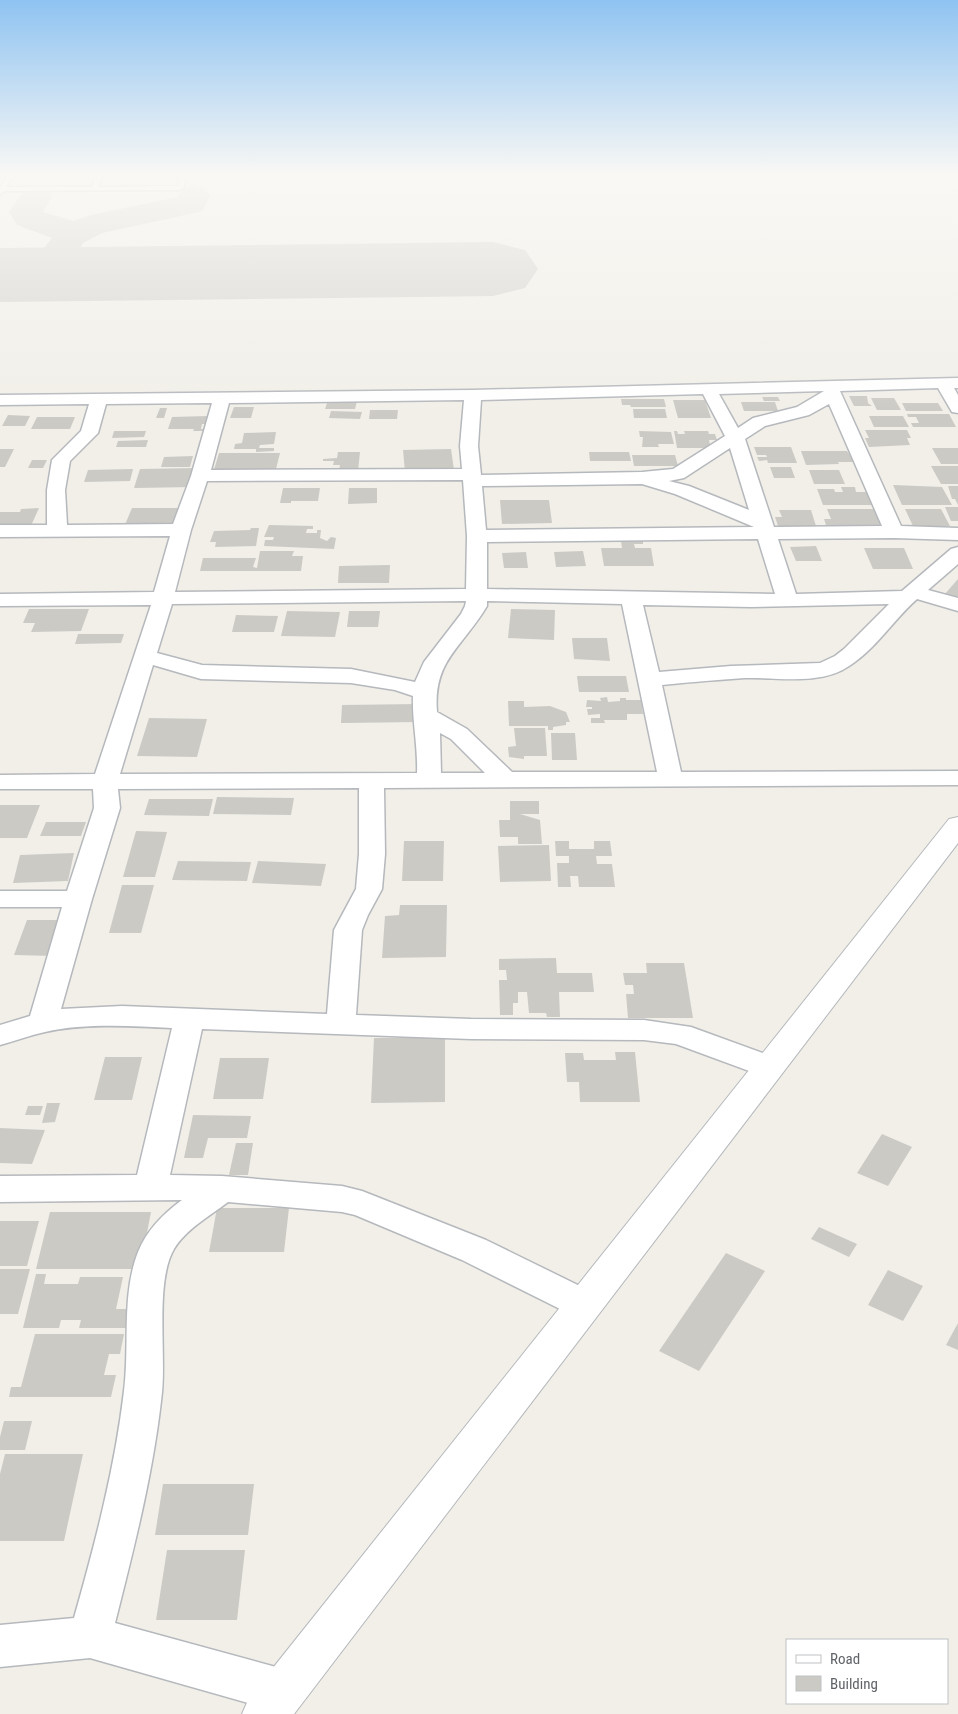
<svg xmlns="http://www.w3.org/2000/svg" width="958" height="1714" viewBox="0 0 958 1714" font-family="'Roboto Condensed',sans-serif">
  <rect width="100%" height="100%" fill="#f1efe8"/>
  <g fill="none" stroke-linecap="round" stroke-linejoin="round">
    <path fill="#d4d3d0" fill-rule="evenodd" d="M36,186L47,189L52,196L43,212L73,221L91,215L177,197L183,189L194,186L205,189L210,196L203,210L199,212L102,233L83,243L68,267L55,275L0,285V265C26,259 35,262 52,238L17,225L9,212L25,189Z
      M467,242L498,252L505,264C487,290 448,288 420,283C413,281 404,277 398,277C383,276 379,283 360,279L355,271L360,263Z"/>
    <path fill="#d4d3d0" fill-rule="evenodd" d="M493,242L525,250L538,269L525,288L493,296L0,302V248Z"/>
  </g>
  <path fill="#cccac5" d="M849,396H867L868,403L872,406H854Z
    M762,397H778L780,401H764Z
    M871,398H894L901,410H877Z
    M621,399H664L666,407H631L630,405H622Z
    M328,400L357,401L355,409H325Z
    M673,400H705L711,418H678Z
    M741,402H775L778,411H744Z
    M902,403H938L943,411H906Z
    M234,407H254L251,418H230Z
    M160,408H167L164,418H156Z
    M633,409H665L667,418H634Z
    M370,410H398L397,419H369Z
    M331,411L362,412L360,419L329,418Z
    M907,414H949L956,427H913L911,423H919L916,417H908Z
    M8,415L30,416L25,426H2Z
    M208,416L206,424H202L201,429H209V431H193L194,429H168L172,417Z
    M869,416H903L909,427H874Z
    M37,417H75L70,429H31Z
    M865,430H907L911,438H907L910,445L869,447L865,438H869Z
    M114,431H146L144,437L112,438Z
    M639,431L671,432L674,444H658L659,447H642L643,437H640Z
    M674,431H677L678,434H685L684,431H708L709,434H715L717,440H709L710,445H718L719,448H677Z
    M276,432L274,444L260,445L259,448H274V451L256,452V449H234L235,444L242,443L244,433Z
    M148,440L146,447H116L118,441Z
    M754,447H791L797,463H768L767,460L759,461L757,457H767L766,455H757Z
    M932,448H958V464H941Z
    M0,449H14L5,467H0Z
    M451,449L454,470L405,472L403,450Z
    M801,451H847L855,462H838L839,464L806,465Z
    M338,452H360L358,471L339,470L340,465H333L334,461H323V459L337,458Z
    M589,452H629L631,461H590Z
    M219,453H280L275,473H213Z
    M632,455H675L678,466H634Z
    M193,456L190,467H161L164,457Z
    M32,460H47L43,468H28Z
    M931,466H958V484H941Z
    M770,467H791L795,478H774Z
    M198,468L193,487L134,488L140,469Z
    M133,469L130,481L84,482L88,470Z
    M809,470H839L845,484H814Z
    M893,485L942,487L952,505H902Z
    M948,486H958V505L955,499H952Z
    M841,487H855L856,492H866L872,505H823L817,489H834L835,492H843Z
    M283,488H320L318,501H291V503H280Z
    M349,488H377V503L348,504Z
    M500,500H549L552,523L502,524Z
    M945,507H958V521H951Z
    M39,508L30,528H0V512H20L21,509Z
    M132,508H181L175,527H124Z
    M827,509H876L884,528H827L824,519H831Z
    M905,509H941L950,526H913Z
    M779,510H811L816,526H778L775,517H782Z
    M269,525L313,526V529H307L306,533H317V530H321L320,538L327,541L331,537L336,538L334,549L264,546L265,540H273L274,537H264Z
    M251,528H259L256,546L215,547L216,542H210L214,531L250,530Z
    M621,541H643V544H634L635,548H651L654,566H604L601,548H622Z
    M816,546L822,561H796L790,547Z
    M864,548H904L913,569H873Z
    M260,551H294L292,556H303L301,571H200L203,558H256L253,567L257,568Z
    M583,551L586,566L556,567L554,552Z
    M526,552L528,568H504L502,553Z
    M390,565L389,583H338L339,566Z
    M958,579V598L944,595Z
    M29,609H89L81,631L31,632L35,623H23Z
    M511,609L555,610L554,640L508,638Z
    M287,611L340,612L335,637L281,636Z
    M349,611H380L378,627H347Z
    M236,615L278,616L274,632H232Z
    M78,634H124L121,643L75,644Z
    M572,638H607L610,661L574,659Z
    M577,676H626L629,692H579Z
    M607,697L608,702L620,701V698H626V700H641L643,714H627V720H604L605,723H591V718H600V714L588,715L587,709H592V707H586L587,700L601,701L600,698Z
    M508,701H524V707L550,706L566,712L570,722H566V725L553,727V730H548V726H509Z
    M419,704V722L341,723L342,705Z
    M149,718L207,719L197,757L137,756Z
    M514,728H545L547,756H524V759L509,757L508,747L516,746Z
    M551,733H575L577,760H552Z
    M217,797L294,798L291,815L213,814Z
    M149,799H213L209,816L144,815Z
    M510,801H539V814H520L540,820L542,844H518V837H500L499,820H510Z
    M0,805H40L27,838H0Z
    M46,822H86L81,836H40Z
    M136,831L167,832L155,877H123Z
    M404,841H444L443,881H402Z
    M555,841H569V849H594V841H610L612,856H596L597,864H612L615,887H579L578,876H570L571,887H558L557,863H569V856H556Z
    M549,845L551,881L500,882L498,846Z
    M74,853L68,881L13,883L20,855Z
    M178,861L251,862L247,881L172,880Z
    M258,861L326,864L321,886L252,883Z
    M122,885H154L141,933H109Z
    M400,905H447L446,957L382,958L385,916L399,915Z
    M27,920H66L54,956L14,955Z
    M556,958L557,973H592L594,992H559L560,1017H547L546,1013H529L527,992H518V1003H513V1015H500L499,980H507L506,970H499V959Z
    M646,963H684L693,1018H628L626,994H634L633,985H625L623,973H647Z
    M374,1038H445V1102L371,1103Z
    M615,1052H635L640,1102H580L579,1082H567L565,1053H583L584,1060H616Z
    M105,1057H142L132,1100H94Z
    M220,1058H269L263,1099H213Z
    M47,1103H60L55,1122L42,1123Z
    M28,1106H43L40,1115H25Z
    M193,1115L251,1116L247,1138H208L203,1158H184Z
    M0,1128L45,1130L32,1164L0,1163Z
    M882,1134L912,1147L888,1186L857,1173Z
    M236,1143H253L248,1175H229Z
    M217,1208H289L284,1252H209Z
    M50,1212H151L140,1269H36Z
    M0,1221H39L27,1266H0Z
    M819,1227L857,1244L849,1257L811,1239Z
    M726,1253L765,1271L699,1371L659,1351Z
    M0,1269H30L18,1314H0Z
    M888,1270L923,1286L903,1321L868,1305Z
    M36,1274H46L44,1284H78L80,1277H123L116,1309H131L127,1328H79L81,1320H61L59,1328H23Z
    M958,1323V1350L946,1345Z
    M35,1334H124L120,1354H109L104,1375H116L111,1397H9L11,1387H21Z
    M4,1421H32L25,1450H0V1437Z
    M5,1454H83L64,1541H0V1474Z
    M163,1484H254L248,1535H155Z
    M167,1550H245L237,1620H156Z"/>
  <g fill="none" stroke-linecap="round" stroke-linejoin="round">
    <defs>
      <path id="service" d="M8,175H14L6,187H92L97,175H103L98,187L178,186L181,175H187L183,188L180,190L4,191L0,195V188Z"/>
      <path id="minor" d="M958,378V388H954L958,395V413L952,412L938,388L840,391L901,526L958,528V540L894,538L778,539L796,594L902,591L951,549L958,547V564L928,590L958,598V611L917,599C893,620 876,649 849,666C820,686 778,677 745,678C717,680 689,682 662,685L681,772L958,771V785L384,788L385,854L382,889L368,915L362,930L356,1015L471,1019L644,1020L691,1027L779,1059L783,1067L779,1075L768,1078L676,1044L644,1040L471,1039L202,1029L170,1175L222,1176L342,1186L362,1191L486,1240L596,1294L601,1304L596,1314L583,1318L570,1314L462,1260L355,1215L342,1212L228,1202C210,1216 186,1229 174,1249C155,1281 166,1354 162,1392C154,1470 134,1548 115,1623L283,1669L298,1676L305,1691L298,1706L283,1713L90,1658L0,1667V1625L74,1618C95,1544 115,1468 124,1391C130,1345 121,1296 138,1252C147,1230 163,1214 182,1200L0,1202V1176L137,1175L172,1028C132,1026 84,1023 45,1032C30,1035 15,1041 0,1045V1025L30,1016L62,907H0V891H67L94,808L93,789H0V775L95,774L151,605L0,606V594L154,592L170,536L0,537V525H47V490L52,460L81,431L89,404L0,405V395L473,390ZM824,391L797,407L753,418L738,428L719,394ZM703,394L725,436L673,469L642,472L481,475L478,446L481,400ZM464,400L460,446L462,469L211,470L229,403ZM212,403L191,476L173,524L67,525L65,490L70,461L98,433L106,404ZM829,404L882,526L774,527L745,439L765,426L809,415ZM730,448L749,510L689,486L669,481L684,478ZM463,480L467,536L466,589L175,592L191,530L207,481ZM642,484L675,494L754,527L486,530L482,486ZM758,539L775,594L487,589V542ZM466,601L465,606L461,614L424,662L415,682L351,669L202,665L157,653L172,604ZM487,601L622,604L657,772H512L467,729L437,712C433,664 458,650 482,614L487,606ZM889,604L844,649L835,656L820,663L731,666L659,672L643,605L751,607ZM153,665L201,679L351,683L395,690L413,696C412,721 418,746 417,773L120,774ZM440,733L451,739L485,773H441ZM359,788V854L356,889L334,930L327,1014L122,1006L61,1009L92,899L120,808L118,789Z"/>
      <path id="tertiary" d="M958,817V843L294,1714H242L249,1698L949,819Z"/>
    </defs>
    <use href="#service" stroke="#b5b8bc" stroke-width="3"/>
    <use href="#minor" stroke="#b5b8bc" stroke-width="3"/>
    <use href="#tertiary" stroke="#b5b8bc" stroke-width="2"/>
    <use href="#service" fill="#fff" fill-rule="evenodd"/>
    <use href="#minor" fill="#fff" fill-rule="evenodd"/>
    <use href="#tertiary" fill="#fff" fill-rule="evenodd"/>
  </g>
  <linearGradient id="sky" x2="0" y2="1"><stop stop-color="#8fc3f1"/><stop offset="0.42" stop-color="#f9f8f5"/><stop offset="1" stop-color="#f9f8f5" stop-opacity="0"/></linearGradient>
  <rect width="958" height="415" fill="url(#sky)"/>
  <rect x="786" y="1639" width="162" height="65" fill="#ffffff" stroke="#bfc1c3"/>
  <rect x="796" y="1655" width="25" height="8" fill="#ffffff" stroke="#bfc1c3"/>
  <text x="830" y="1664" font-size="15" fill="#5f6368">Road</text>
  <rect x="796" y="1676" width="25" height="15" fill="#cccac5" stroke="#bfc1c3"/>
  <text x="830" y="1689" font-size="15" fill="#5f6368">Building</text>
</svg>
